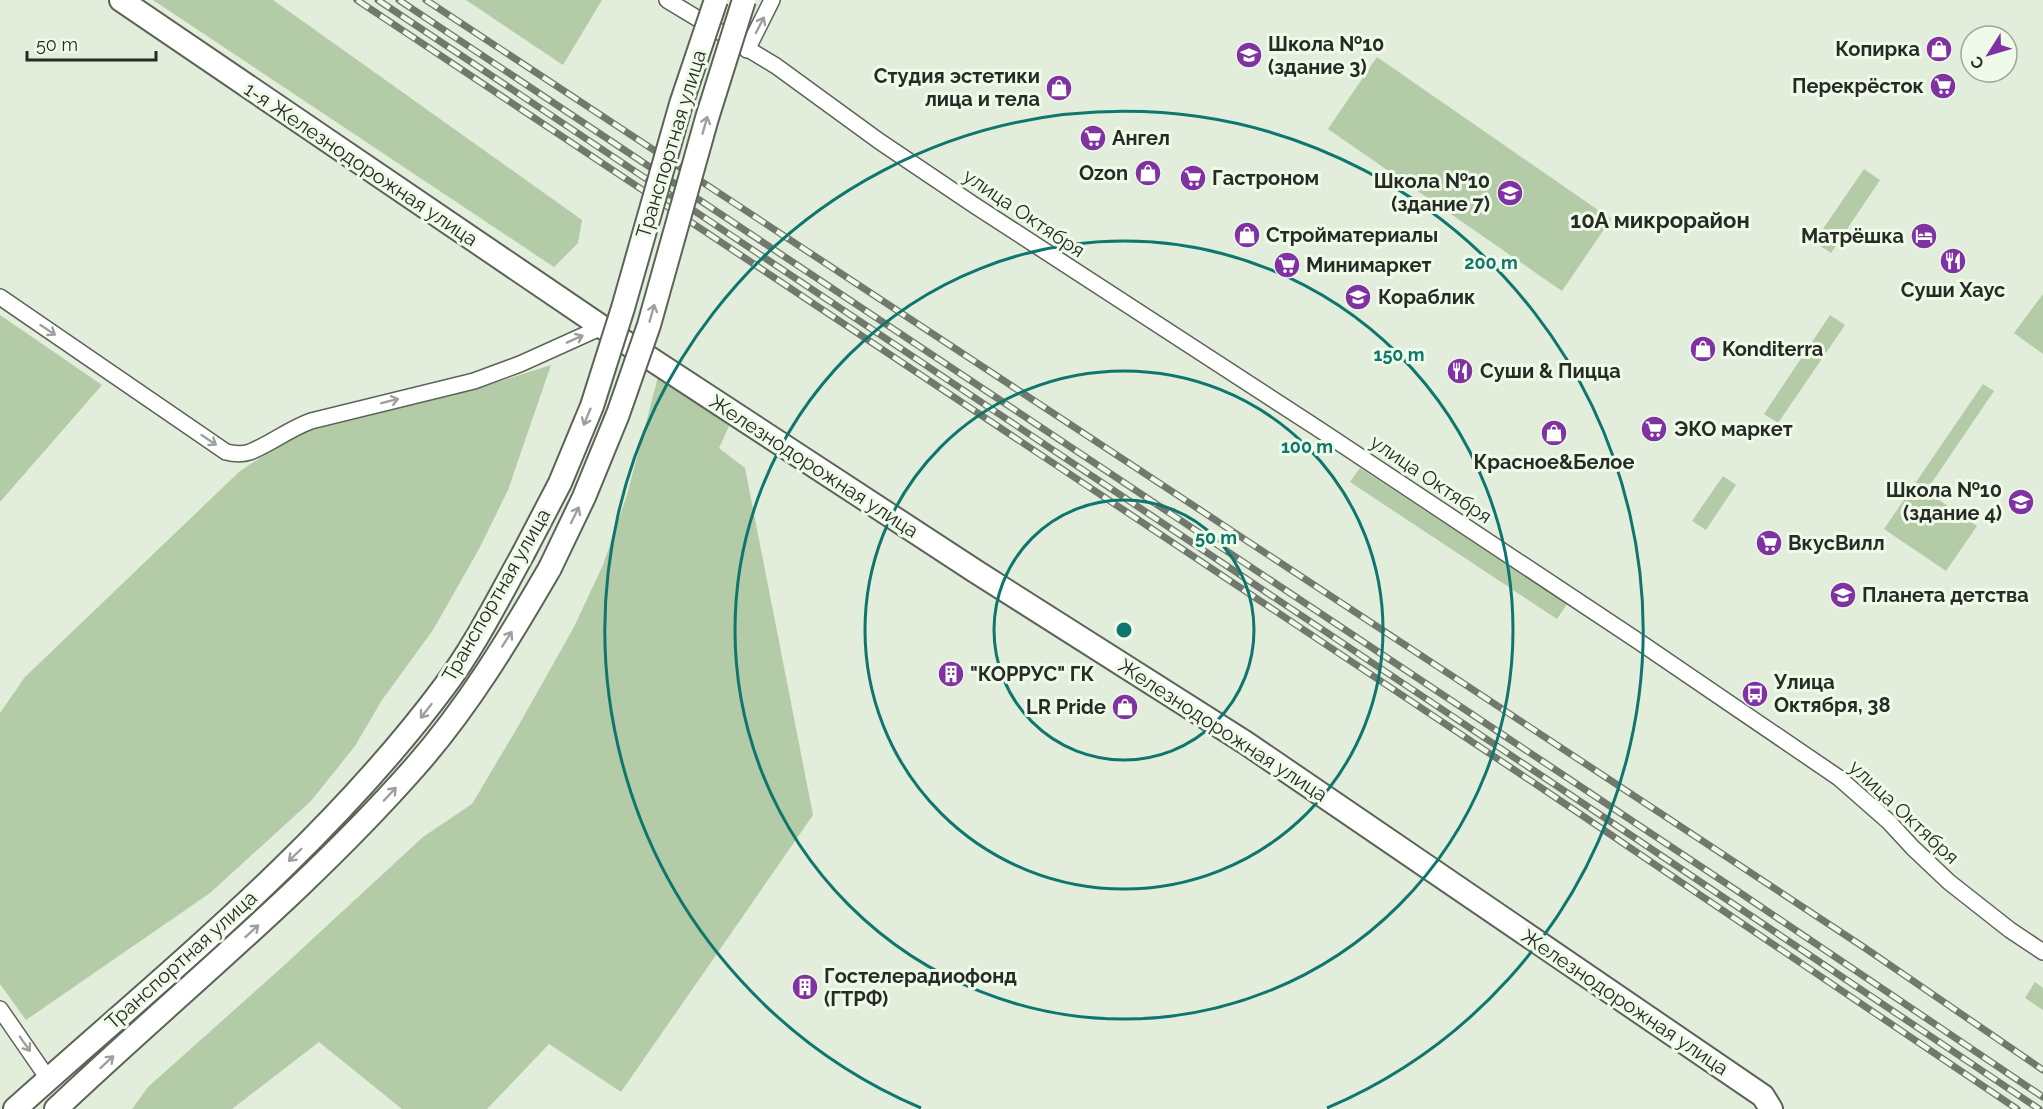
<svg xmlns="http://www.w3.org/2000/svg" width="2043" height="1109" viewBox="0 0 2043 1109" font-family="Raleway,sans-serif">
  <rect width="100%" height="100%" fill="#e2eddc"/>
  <path fill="#b3cba6" d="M153,0H273L582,220L578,243L554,267Z
    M466,0H602L563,65Z
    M1377,57L1611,219L1562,291L1328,129Z
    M1864,169L1880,180L1831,253L1814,242Z
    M2043,294V354L2014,333Z
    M0,315L102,385L0,502Z
    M1830,315L1845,325L1778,423L1764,414Z
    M551,365L508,490L479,549L433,630L382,700L355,746L311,801L210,893L26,1020L0,984V713L25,677L240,471L297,434L482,387Z
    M658,377L730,424L719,448L745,468L813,815L621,1092L549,1044L487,1109H402L319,1042L232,1109H132L148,1087L279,970L423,837L472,804L516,730L574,627L603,565L627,495Z
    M1983,384L1994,391L1926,491L1977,526L1946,571L1884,529Z
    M1360,468L1567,604L1557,619L1350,482Z
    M1723,476L1736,485L1706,530L1692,521Z
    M2035,982L2043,988V1010L2025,998Z"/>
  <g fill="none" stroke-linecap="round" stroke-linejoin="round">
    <defs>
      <path id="street" d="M667,0L776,66L879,141L974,205L1317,428L1638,641L1839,778L1888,821L1913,848L1949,882L2010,930L2043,952
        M747,50L772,0
        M0,297L226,452C234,454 241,455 250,452C270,444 289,429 311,421L474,381L520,364L602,327
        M0,1009L49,1080"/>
      <path id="secondary" d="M121,0L602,327L975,571L1246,743L1763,1096L1771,1109
        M15,1109C163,976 325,847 444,687C475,646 498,599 523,554
        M56,1109C176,995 305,892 415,767C468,707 510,637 550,568"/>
    </defs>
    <use href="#street" stroke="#5b6456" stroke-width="18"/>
    <use href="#secondary" stroke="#5b6456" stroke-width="26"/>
    <use href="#street" stroke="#fff" stroke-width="15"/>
    <use href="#secondary" stroke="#fff" stroke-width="22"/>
    <defs>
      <path id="rail" d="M357,0L1543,789L2017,1109
        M378,0L1632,836L2039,1109
        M399,0L1736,890L2043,1097
        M426,0L1865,948L2043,1070"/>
    </defs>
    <use href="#rail" stroke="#71786e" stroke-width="7"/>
    <use href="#rail" stroke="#effae9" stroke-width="4.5" stroke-dasharray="14" stroke-linecap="butt"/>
    <defs>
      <path id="secondary-bridge" d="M523,554L560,483L592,406L623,308L681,104L716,0
        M550,568L584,497L618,414L649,325L707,118L744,0"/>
    </defs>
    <use href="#secondary-bridge" stroke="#5b6456" stroke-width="26" stroke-linecap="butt"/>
    <use href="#secondary-bridge" stroke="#fff" stroke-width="22"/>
  </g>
  <defs><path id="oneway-shaft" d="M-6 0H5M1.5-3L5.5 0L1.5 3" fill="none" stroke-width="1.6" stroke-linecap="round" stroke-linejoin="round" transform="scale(1.5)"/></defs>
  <g stroke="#9ea09d">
    <use href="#oneway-shaft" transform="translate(760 25) rotate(-63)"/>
    <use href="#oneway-shaft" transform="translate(705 125) rotate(-74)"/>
    <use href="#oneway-shaft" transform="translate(652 313) rotate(-74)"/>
    <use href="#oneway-shaft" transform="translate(48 330) rotate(34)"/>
    <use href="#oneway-shaft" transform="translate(575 339) rotate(-24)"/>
    <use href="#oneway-shaft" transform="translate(390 401) rotate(-14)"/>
    <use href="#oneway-shaft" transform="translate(587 417) rotate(113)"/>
    <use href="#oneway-shaft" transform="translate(209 440) rotate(34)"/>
    <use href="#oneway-shaft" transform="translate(575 515) rotate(-64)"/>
    <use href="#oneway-shaft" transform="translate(507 639) rotate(-57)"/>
    <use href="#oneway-shaft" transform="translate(426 711) rotate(128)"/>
    <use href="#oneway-shaft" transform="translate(390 794) rotate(-47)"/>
    <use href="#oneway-shaft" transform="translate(295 855) rotate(136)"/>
    <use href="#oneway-shaft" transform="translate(252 931) rotate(-42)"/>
    <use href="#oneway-shaft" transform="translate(25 1044) rotate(55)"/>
    <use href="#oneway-shaft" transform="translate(107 1062) rotate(-42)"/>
  </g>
  <g fill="none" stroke="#0f766e" stroke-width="3">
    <circle cx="1124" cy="630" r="130"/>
    <circle cx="1124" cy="630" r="259"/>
    <circle cx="1124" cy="630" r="389"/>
    <path d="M921 1108A519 519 0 1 1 1327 1108"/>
  </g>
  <defs>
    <symbol id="shop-disc" viewBox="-11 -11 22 22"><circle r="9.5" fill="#8032a3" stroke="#effae9"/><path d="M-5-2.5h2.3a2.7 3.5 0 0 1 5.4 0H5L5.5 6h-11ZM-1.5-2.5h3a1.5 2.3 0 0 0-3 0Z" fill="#fff"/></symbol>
    <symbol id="school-disc" viewBox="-11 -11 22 22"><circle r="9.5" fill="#8032a3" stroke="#effae9"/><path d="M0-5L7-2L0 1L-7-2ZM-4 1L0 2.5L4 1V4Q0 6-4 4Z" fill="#fff"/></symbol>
    <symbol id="supermarket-disc" viewBox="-11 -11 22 22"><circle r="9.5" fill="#8032a3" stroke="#effae9"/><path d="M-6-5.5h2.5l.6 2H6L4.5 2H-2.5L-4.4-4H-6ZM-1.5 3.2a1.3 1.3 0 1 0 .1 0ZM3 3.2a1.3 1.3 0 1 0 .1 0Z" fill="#fff"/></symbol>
    <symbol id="hotel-disc" viewBox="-11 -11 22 22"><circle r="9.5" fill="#8032a3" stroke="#effae9"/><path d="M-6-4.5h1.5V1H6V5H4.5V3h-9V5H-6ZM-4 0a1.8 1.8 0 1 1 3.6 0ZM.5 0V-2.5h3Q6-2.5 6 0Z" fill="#fff"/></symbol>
    <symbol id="restaurant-disc" viewBox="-11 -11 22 22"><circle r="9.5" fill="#8032a3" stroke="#effae9"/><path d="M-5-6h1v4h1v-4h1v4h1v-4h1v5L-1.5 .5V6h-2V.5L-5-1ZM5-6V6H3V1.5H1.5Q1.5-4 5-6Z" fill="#fff"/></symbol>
    <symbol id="building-disc" viewBox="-11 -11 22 22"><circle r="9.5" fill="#8032a3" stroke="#effae9"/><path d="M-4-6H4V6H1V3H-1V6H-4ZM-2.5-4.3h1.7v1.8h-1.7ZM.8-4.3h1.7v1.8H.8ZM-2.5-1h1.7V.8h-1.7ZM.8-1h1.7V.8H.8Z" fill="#fff"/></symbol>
    <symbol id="bus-disc" viewBox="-11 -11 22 22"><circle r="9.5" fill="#8032a3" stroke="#effae9"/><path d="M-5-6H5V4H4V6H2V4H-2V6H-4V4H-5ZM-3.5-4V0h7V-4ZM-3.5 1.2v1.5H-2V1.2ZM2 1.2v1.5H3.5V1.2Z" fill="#fff"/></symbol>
  </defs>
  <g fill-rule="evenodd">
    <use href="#shop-disc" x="1924" y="34" width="30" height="30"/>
    <use href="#school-disc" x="1234" y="40" width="30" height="30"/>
    <use href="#supermarket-disc" x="1928" y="71" width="30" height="30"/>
    <use href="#shop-disc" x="1044" y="73" width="30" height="30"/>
    <use href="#supermarket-disc" x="1078" y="123" width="30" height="30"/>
    <use href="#shop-disc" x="1133" y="158" width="30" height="30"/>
    <use href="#supermarket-disc" x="1178" y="163" width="30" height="30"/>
    <use href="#school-disc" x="1495" y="178" width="30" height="30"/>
    <use href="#shop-disc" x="1232" y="220" width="30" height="30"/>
    <use href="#hotel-disc" x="1909" y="221" width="30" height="30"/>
    <use href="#restaurant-disc" x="1938" y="246" width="30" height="30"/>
    <use href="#supermarket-disc" x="1272" y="250" width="30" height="30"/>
    <use href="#school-disc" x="1343" y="282" width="30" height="30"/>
    <use href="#shop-disc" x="1688" y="334" width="30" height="30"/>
    <use href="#restaurant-disc" x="1445" y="356" width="30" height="30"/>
    <use href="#supermarket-disc" x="1639" y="414" width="30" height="30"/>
    <use href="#shop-disc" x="1539" y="418" width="30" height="30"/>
    <use href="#school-disc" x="2006" y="487" width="30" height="30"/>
    <use href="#supermarket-disc" x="1754" y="528" width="30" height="30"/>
    <use href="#school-disc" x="1828" y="580" width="30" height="30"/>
    <use href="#building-disc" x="936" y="659" width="30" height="30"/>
    <use href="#bus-disc" x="1740" y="679" width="30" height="30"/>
    <use href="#shop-disc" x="1110" y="692" width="30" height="30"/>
    <use href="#building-disc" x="790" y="972" width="30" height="30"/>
  </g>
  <g text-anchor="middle" stroke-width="6" stroke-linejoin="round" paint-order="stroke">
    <g font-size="20" font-weight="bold" fill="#272b25" stroke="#effae9" text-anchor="start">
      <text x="1268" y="51">Школа №10<tspan x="1268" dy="23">(здание 3)</tspan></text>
      <text x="1920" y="56" text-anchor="end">Копирка</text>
      <text x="1040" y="83" text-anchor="end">Студия эстетики<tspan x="1040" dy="23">лица и тела</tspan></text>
      <text x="1924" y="93" text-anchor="end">Перекрёсток</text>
      <text x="1112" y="145">Ангел</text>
      <text x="1128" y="180" text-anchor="end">Ozon</text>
      <text x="1212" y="185">Гастроном</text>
      <text x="1490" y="188" text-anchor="end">Школа №10<tspan x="1490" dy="23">(здание 7)</tspan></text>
      <text x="1266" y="242">Стройматериалы</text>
      <text x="1904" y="243" text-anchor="end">Матрёшка</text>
      <text x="1306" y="272">Минимаркет</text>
      <text x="1953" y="297" text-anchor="middle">Суши Хаус</text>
      <text x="1378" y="304">Кораблик</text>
      <text x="1722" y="356">Konditerra</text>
      <text x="1480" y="378">Суши &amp; Пицца</text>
      <text x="1674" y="436">ЭКО маркет</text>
      <text x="1554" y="469" text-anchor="middle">Красное&amp;Белое</text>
      <text x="2002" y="497" text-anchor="end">Школа №10<tspan x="2002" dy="23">(здание 4)</tspan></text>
      <text x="1788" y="550">ВкусВилл</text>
      <text x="1862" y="602">Планета детства</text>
      <text x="970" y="681">"КОРРУС" ГК</text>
      <text x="1774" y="689">Улица<tspan x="1774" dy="23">Октября, 38</tspan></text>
      <text x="1106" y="714" text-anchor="end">LR Pride</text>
      <text x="824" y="983">Гостелерадиофонд<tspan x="824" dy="23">(ГТРФ)</tspan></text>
    </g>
    <g font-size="20" fill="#272b25" stroke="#effae9">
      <text transform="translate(671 144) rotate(-73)" y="7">Транспортная улица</text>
      <text transform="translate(361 164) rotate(34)" y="7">1-я Железнодорожная улица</text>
      <text transform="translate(1024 213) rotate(34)" y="7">улица Октября</text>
      <text transform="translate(814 466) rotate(33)" y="7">Железнодорожная улица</text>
      <text transform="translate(1431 479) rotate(34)" y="7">улица Октября</text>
      <text transform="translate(496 595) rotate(-60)" y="7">Транспортная улица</text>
      <text transform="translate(1223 730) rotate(33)" y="7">Железнодорожная улица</text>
      <text transform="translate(1904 812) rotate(43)" y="7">улица Октября</text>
      <text transform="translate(181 960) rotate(-42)" y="7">Транспортная улица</text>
      <text transform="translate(1625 1002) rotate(34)" y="7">Железнодорожная улица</text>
    </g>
    <g font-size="22" font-weight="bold" fill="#272b25" stroke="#effae9">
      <text x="1660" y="228">10А микрорайон</text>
    </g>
  </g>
  <circle cx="1124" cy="630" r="9" fill="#0f766e" stroke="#effae9" stroke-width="3"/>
  <g font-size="18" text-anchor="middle" font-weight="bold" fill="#0f766e" stroke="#effae9" stroke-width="6" stroke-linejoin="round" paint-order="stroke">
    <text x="1491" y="269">200 m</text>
    <text x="1399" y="361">150 m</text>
    <text x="1307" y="453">100 m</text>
    <text x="1216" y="544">50 m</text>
  </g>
  <g transform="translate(1989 54) rotate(233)"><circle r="28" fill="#effae9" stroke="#9fa79b" stroke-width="1.5"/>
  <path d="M0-4.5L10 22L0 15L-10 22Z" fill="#8032a3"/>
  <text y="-9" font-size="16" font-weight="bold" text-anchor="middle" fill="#272b25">С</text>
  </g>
  <path d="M27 51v9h129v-9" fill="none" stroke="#272b25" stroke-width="3"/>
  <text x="36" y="51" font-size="18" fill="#272b25" stroke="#effae9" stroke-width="4.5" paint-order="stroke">50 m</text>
</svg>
